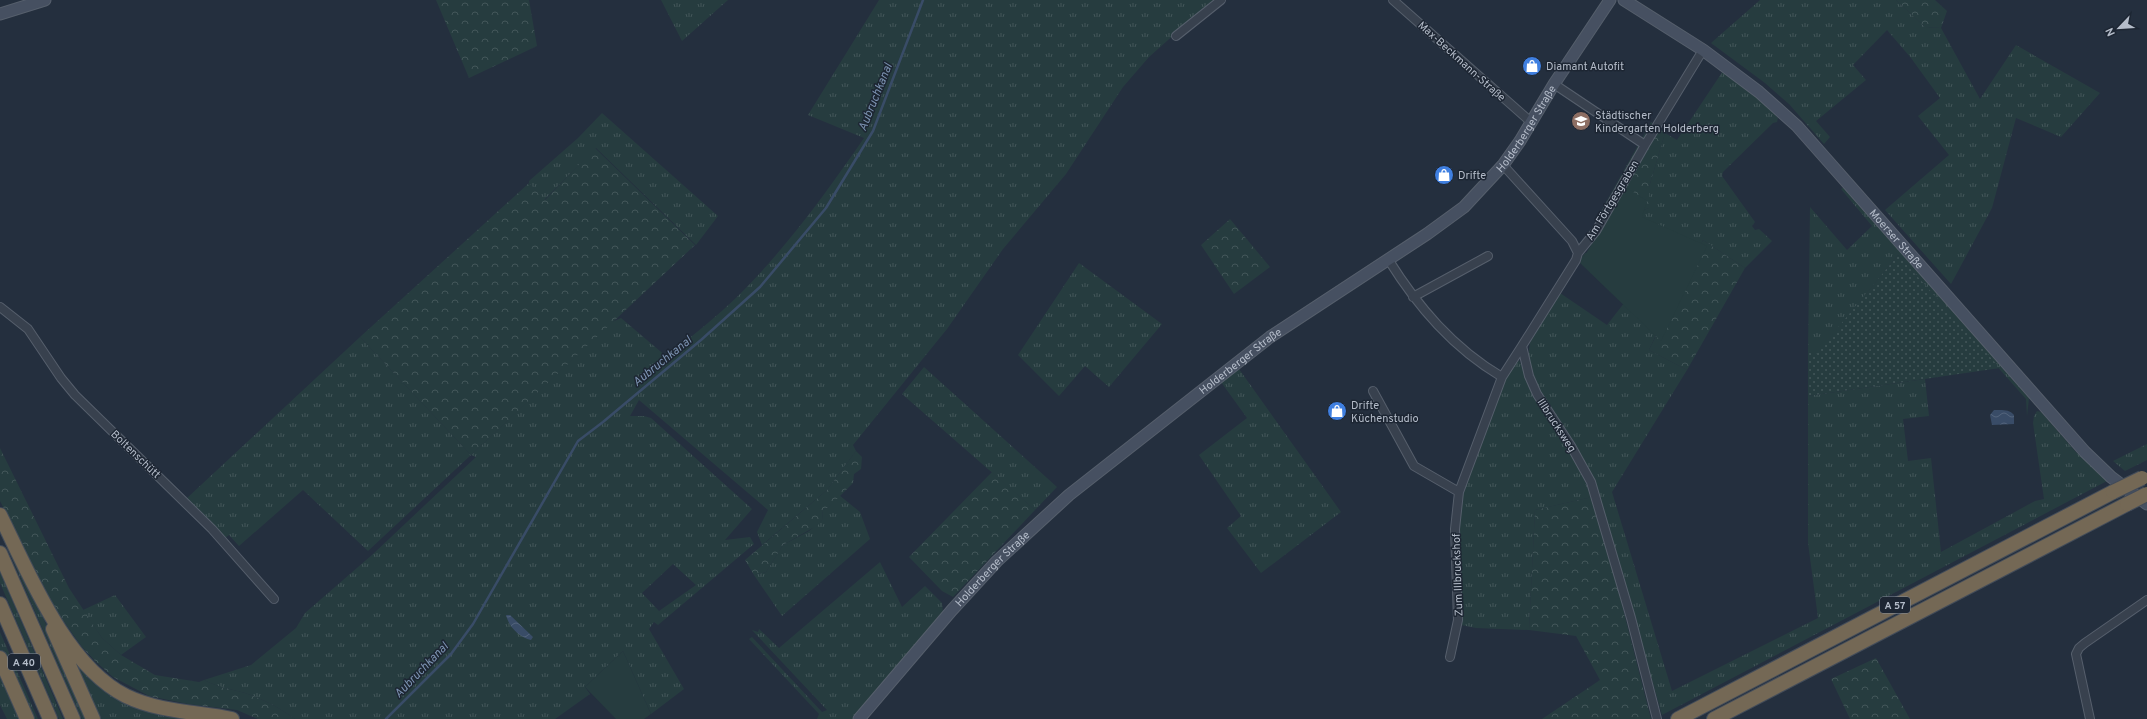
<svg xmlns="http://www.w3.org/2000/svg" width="2147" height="719" viewBox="0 0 2147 719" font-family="Overpass,sans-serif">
  <defs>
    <pattern id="grass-tufts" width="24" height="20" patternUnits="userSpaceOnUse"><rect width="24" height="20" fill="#263c3f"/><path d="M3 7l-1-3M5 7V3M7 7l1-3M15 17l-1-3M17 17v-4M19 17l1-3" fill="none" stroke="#435659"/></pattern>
    <pattern id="forest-crowns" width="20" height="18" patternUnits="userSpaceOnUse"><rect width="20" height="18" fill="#263c3f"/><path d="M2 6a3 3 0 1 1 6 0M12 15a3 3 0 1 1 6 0" fill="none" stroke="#435659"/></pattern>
    <pattern id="garden-dots" width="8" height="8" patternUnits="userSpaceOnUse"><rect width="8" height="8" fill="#263c3f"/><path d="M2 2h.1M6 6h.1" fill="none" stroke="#435659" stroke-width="1.8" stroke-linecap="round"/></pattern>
    <pattern id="water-waves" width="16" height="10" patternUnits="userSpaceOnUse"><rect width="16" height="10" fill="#394c67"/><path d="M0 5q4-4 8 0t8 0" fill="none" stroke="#53647b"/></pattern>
  </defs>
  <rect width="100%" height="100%" fill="#242f3e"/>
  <path fill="url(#grass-tufts)" fill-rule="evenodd" d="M661,0H728L682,41Z
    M879,0H1213L1149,57L1123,87L1066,174L1003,249L947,329L853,445L856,451L827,490L762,545L757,532L768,510L639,400L630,416H644L651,418L752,509L725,540L750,537L754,544L658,625L654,622L649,629L684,689L651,714L623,651L585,687L590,694L555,719H295C280,708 263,699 245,693C230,689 218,687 204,680L251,665L296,628L305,613L373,554L476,457L471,455L368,551L303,490L239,546L229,535L225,538L186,499L360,337L471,455L612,322L621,318L667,357C691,336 717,317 739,295C787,247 826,193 864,138L808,115ZM673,564L696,585L659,611L642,593Z
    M1760,0H1896L1925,27L1941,28L1980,99L2016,45L2100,93L2061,137L2016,118L1992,208L1951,284L1885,210L1949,155L1918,116L1940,98L1911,58L1887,30L1853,65L1866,80L1816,121L1830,137L1824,144L1789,104L1765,83L1711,43Z
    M1723,71L1756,94L1778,118L1777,122L1773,123L1723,172L1722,176L1755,222L1752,226L1755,230L1759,229L1772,241L1745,268L1703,240L1665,316L1604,234L1606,218L1633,214L1649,208V187L1665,133L1677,140Z
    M602,113L718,216L696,245L596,148L544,200L529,183V181L578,138Z
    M1844,187L2029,398L2027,416L2026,399L1898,255L1816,355L1808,352L1810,207L1847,250L1872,226L1841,189Z
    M1585,253H1588L1662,322L1649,350L1687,370L1612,492L1672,691L1818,618L1808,543V396L1925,379L1929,416L1903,419L1908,461L1931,458L1941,552L2035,501L2044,499L2033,423L2034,416L2037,411L2041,412L2075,451L2107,481L1662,715L1599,494C1592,476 1584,459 1573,442C1555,414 1522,380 1530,343C1534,326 1550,308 1560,293L1607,325L1628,298L1580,260Z
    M1079,263L1162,324L1109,387L1085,366L1059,396L1018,355Z
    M1519,360L1533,393L1574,457L1592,497L1535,510L1529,630L1476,628L1461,625L1458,529L1462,493L1498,394L1507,375Z
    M924,367L1057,487L1035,510L902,394Z
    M1239,369L1341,512L1261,573L1227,528L1241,516L1199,455L1247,418L1221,382Z
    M2147,444V460L2125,471L2113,461Z
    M839,495L860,512L870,539L782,616L754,575L766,572L783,545L809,531L822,520L823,510L829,507Z
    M5,543L25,579L90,719H82Z
    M880,562L902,607L925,586L942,603L943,612L853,719H817L819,714L749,639L752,637L822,712L827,710L752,630L758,632L759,629L779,648Z
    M0,572L63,719H59L0,583Z
    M115,595L146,637L121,655L102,638L83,610Z
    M0,632L38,719H30L0,650Z
    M72,655L107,688L216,719H101Z
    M0,677L19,719H7L0,705Z"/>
  <path fill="url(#forest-crowns)" d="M436,0H529L537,46L469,78Z
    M1896,0H1935L1947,11L1941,28L1925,27Z
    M1651,122L1665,133L1649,187V208C1633,214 1616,225 1600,213Z
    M595,148L695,245L471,455L360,337L529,183L545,200Z
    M1230,219L1270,267L1234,294L1201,245Z
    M1703,240L1745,268L1687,370L1649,350Z
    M0,448L69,588L102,638L121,655L155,675L199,682L204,680C218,687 230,689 245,693C263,699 280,708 295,719H258L237,710L188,704L149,696L113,677L95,661L82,647L57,612L0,501Z
    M856,451L862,457L861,469L854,474L853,483L829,507L823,510L822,520L818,525L783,545L766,572L754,575L745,560L827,490Z
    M992,472L1035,510L953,597L942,591L909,557Z
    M1592,497L1620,597L1651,719H1542L1600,680L1576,636L1529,630L1535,510Z
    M1876,658L1910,719H1850L1831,679Z"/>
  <path fill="#263c3f" d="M1627,188L1647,201L1642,217L1707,246L1661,341L1580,263Z
    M623,651L651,714L644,719H616L585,687Z"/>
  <path fill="url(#garden-dots)" d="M1898,255L2000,368L1808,396V352L1816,354Z"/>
  <path fill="url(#water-waves)" d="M1994,410C2002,410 2009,409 2014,415V424L1992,425L1990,415Z
    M506,615H510L533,637L531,640C519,637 509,627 506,615Z"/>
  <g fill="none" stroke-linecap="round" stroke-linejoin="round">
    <path stroke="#394c67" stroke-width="2.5" d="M386,719L451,654L473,624L578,441L603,422L701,340L760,287L826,208L873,131L923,0"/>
    <defs>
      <path id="street" d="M1393,0L1531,122
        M1176,36L1221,0
        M1554,84L1645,145L1596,231L1578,253
        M1645,145L1703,50
        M1503,165L1572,241L1578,253L1576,260L1522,346L1529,376L1537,394L1571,446L1591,482L1631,618L1657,719
        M1388,259C1418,307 1453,348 1502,377
        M1413,297L1488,256
        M0,307L28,329L61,378L75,395L212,529L274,599
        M1373,391L1414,466L1459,492
        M1450,657L1458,620L1455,529L1459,492L1502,377L1522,346
        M2090,719L2076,654L2079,648L2085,643L2147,600"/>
      <g id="secondary">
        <path id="s1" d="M1624,0L1703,50L1759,92L1797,126L2085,452L2111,477L2147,504"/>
        <path d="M0,14L45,0"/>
        <path id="s2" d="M859,719L952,610L997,561L1069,495L1270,337L1427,234L1464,207L1503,165L1520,141L1554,84L1610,0"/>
      </g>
      <path id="highway" d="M0,515C29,574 66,666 126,696C159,712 198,712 232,719
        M0,553L73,719
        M0,604L50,719
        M53,629L93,719
        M0,658L27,719
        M1678,719L2113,492
        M1714,719L2127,504"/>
    </defs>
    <use href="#street" stroke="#565f6c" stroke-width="10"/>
    <use href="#secondary" stroke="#565f6c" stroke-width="13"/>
    <use href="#highway" stroke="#434c59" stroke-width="16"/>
    <use href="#street" stroke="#38414e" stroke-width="8"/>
    <use href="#secondary" stroke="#465061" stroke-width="11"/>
    <use href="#highway" stroke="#746855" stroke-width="14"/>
    <defs>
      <path id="highway-bridge" d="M2113,492L2142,478
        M2127,504L2147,494"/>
    </defs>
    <use href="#highway-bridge" stroke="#434c59" stroke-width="16" stroke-linecap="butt"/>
    <use href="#highway-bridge" stroke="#746855" stroke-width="14"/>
  </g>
  <defs>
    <symbol id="shop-disc" viewBox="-11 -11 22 22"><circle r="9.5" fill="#3f7fe0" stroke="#1d2633"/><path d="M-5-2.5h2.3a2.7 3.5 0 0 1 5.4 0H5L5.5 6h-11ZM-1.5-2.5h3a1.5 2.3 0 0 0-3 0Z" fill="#fff"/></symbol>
    <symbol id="school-disc" viewBox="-11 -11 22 22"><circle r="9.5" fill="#8d6e63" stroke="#1d2633"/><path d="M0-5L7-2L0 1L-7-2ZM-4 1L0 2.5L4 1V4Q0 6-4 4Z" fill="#fff"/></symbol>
  </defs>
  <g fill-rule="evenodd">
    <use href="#shop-disc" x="1521" y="55" width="22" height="22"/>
    <use href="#school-disc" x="1570" y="110" width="22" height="22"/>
    <use href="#shop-disc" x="1433" y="164" width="22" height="22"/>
    <use href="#shop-disc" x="1326" y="400" width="22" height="22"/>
  </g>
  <g text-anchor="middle" stroke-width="3" stroke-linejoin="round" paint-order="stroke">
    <g fill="#1d2633" stroke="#878f9c" stroke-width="1">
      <rect x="1880" y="597" width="30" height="16" rx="3"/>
      <rect x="8" y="654" width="32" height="16" rx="3"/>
    </g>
    <g font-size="10" font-weight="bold" fill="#b4bcc9">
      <text x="1895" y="609">A 57</text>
      <text x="24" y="666">A 40</text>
    </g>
    <g font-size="11" fill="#b4bcc9" stroke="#1d2633">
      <text transform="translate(1462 61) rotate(42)" y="4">Max-Beckmann-Straße</text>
      <text dy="4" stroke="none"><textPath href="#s2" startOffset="897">Holderberger Straße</textPath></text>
      <text transform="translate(1612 200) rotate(-59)" y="4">Am Förtgesgraben</text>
      <text dy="4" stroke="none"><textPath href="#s1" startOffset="365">Moerser Straße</textPath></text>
      <text dy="4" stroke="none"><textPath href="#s2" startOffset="525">Holderberger Straße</textPath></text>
      <text transform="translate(1557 425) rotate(57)" y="4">Illbrucksweg</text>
      <text transform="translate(136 454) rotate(44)" y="4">Boltenschütt</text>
      <text dy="4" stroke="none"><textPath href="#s2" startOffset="201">Holderberger Straße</textPath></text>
      <text transform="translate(1457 575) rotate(-92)" y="4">Zum Illbruckshof</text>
    </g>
    <g font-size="11" fill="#b4bcc9" stroke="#1d2633" text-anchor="start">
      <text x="1546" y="70">Diamant Autofit</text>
      <text x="1595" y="119">Städtischer<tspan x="1595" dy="13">Kindergarten Holderberg</tspan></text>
      <text x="1458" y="179">Drifte</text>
      <text x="1351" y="409">Drifte<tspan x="1351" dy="13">Küchenstudio</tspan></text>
    </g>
    <g font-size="12" font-style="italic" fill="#7c92b1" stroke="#1d2633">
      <text transform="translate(875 97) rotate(-68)" y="4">Aubruchkanal</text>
      <text transform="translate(662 361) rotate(-39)" y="4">Aubruchkanal</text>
      <text transform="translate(421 670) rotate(-46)" y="4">Aubruchkanal</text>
    </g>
  </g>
  <g transform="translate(2119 28) rotate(245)" stroke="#1d2633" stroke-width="3" paint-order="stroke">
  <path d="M0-3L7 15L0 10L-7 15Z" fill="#b4bcc9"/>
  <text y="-6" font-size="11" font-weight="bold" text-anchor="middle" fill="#b4bcc9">N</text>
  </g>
</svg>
